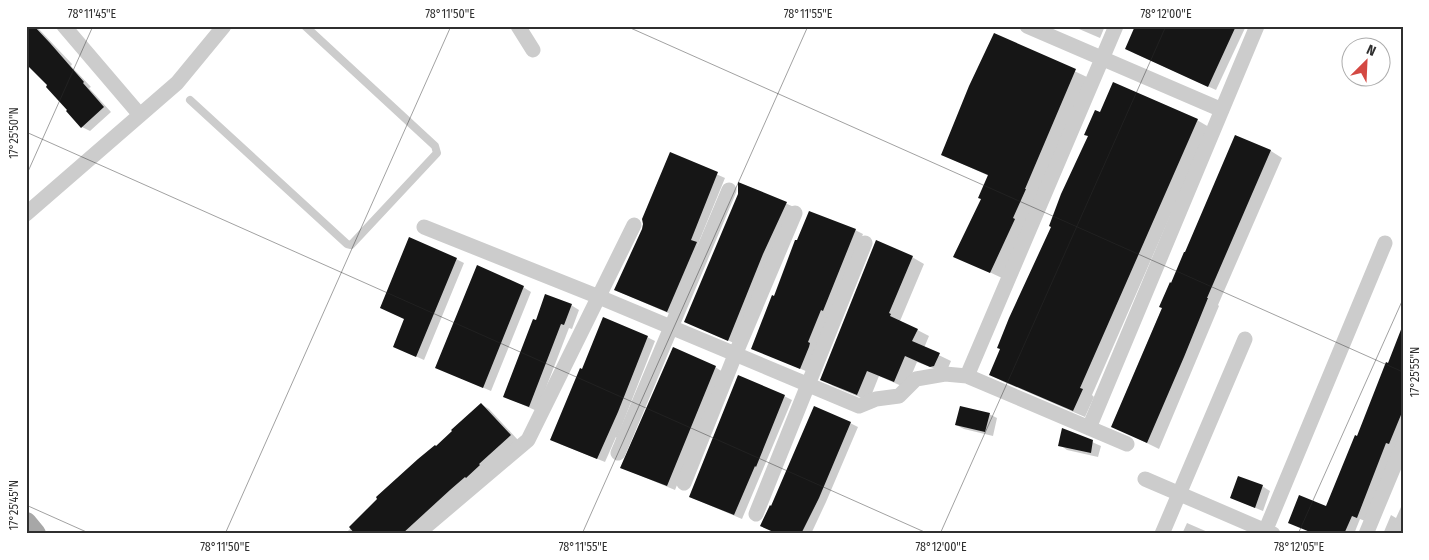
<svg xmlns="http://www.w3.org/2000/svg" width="1429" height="560" viewBox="0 0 1429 560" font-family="'Fira Sans Condensed',sans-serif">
  <rect width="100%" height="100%" fill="#fff"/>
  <path fill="#0003" d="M26,26H36L72,64L71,66L91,87L89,88L111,112L90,131L82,127L68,111L69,110L49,85Z
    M1072,26H1105L1100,38Z
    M1136,26H1246L1216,90L1134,53Z
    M995,34L1087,77L1002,278L955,256L982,199L989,176L943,155Z
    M1101,114L1197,120L1209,127L1092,395L1094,397L1085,417L1002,381L991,375Z
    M1235,137L1271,151L1282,158L1218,305L1219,306L1159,449L1112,426Z
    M671,154L725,178L698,244L675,316L615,290L644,230Z
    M739,183L794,207L736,344L685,321L739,194Z
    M855,230L863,234L808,372L752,348L798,242Z
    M912,257L924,264L900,321L929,336L924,348L951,361L946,373L917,362L906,388L879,376L869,401L833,386L822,379Z
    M456,259L464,263L424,360L402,350L405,319L382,308Z
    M523,287L531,292L491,391L437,368Z
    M571,305L579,310L572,329L569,328L537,411L505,397L536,321Z
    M1403,328V433L1397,448L1365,521L1360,519L1354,534H1315L1358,437Z
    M647,337L655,341L617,438L616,437L605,462L560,444L583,371Z
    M715,367L723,372L675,490L622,468Z
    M784,396L792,400L742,519L690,497Z
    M481,404L489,409L518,440L414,534H345L379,499L436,448Z
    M989,414L997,418L993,436L964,429L956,425Z
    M850,423L858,427L826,502L811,534H778L772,507Z
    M1063,429L1101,446L1098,457L1067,450L1060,445Z
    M1262,486L1270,491L1263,511L1231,498Z
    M1401,507L1403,508V534H1383L1391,515L1396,518Z
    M1187,523L1210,533L1212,534H1182Z"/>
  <path fill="#161616" d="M26,26H34L50,43L84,82L83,83L104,107L81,128L66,111L67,110L46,87L47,85L26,64Z
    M1135,26H1236L1208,87L1125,49Z
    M994,33L1076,69L1025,189H1026L1013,218L1015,219L990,273L953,257L981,199L978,198L988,175L941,155L969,86Z
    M1113,82L1198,119L1080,388L1083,389L1073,411L989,375L1000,349L997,348L1009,318L1051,227L1049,226L1061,194L1088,136L1084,135L1095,110L1100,112Z
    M1235,135L1271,150L1207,298H1208L1184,357L1147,443L1111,427L1162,308L1159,307L1170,282L1171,283L1184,252H1185Z
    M670,152L718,172L691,240L697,242L667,312L614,290L642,229L643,224L642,219Z
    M738,182L787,202L763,254L728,341L684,322L738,194Z
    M809,211L856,229L823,311L821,310L808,342L810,343L809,347L800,369L751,349L772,295L774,296L795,240H797Z
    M409,237L457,258L416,357L393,347L404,319L380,308Z
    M876,240L913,256L889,313L891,314L890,316L918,329L912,341L940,353L934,366L930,367L905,356L894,382L867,371L857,395L820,380Z
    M477,265L524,286L483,388L435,368Z
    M545,294L572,304L564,325L561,324L529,407L503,397L533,319L536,320Z
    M603,317L648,336L618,412L597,459L550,440L580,368L582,369Z
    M1402,327L1403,410L1389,444L1386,443L1357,518L1352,516L1344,534H1315L1288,523L1299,495L1326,506L1355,435L1357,436L1386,362L1388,363Z
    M673,347L716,366L667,486L620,468Z
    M738,375L785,395L756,467L755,466L734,515L689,497Z
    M481,403L511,435L479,464L480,465L466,478L465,477L450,490L402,534H355L349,527L377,499L376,497L418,459L435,445L436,446L452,431L451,430Z
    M814,406L851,422L819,498L801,534H778L760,526L770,505L771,506Z
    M960,406L990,413L985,432L955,425Z
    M1062,428L1093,440L1091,453L1058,446Z
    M1238,476L1263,485L1255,508L1230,498Z"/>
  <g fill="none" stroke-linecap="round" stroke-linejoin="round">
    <path stroke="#ccc" stroke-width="8" d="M190,100L347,244L351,245L437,153L435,146L305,26"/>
    <path stroke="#ccc" stroke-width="15" d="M64,26L140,115
      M518,26L533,50
      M1027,26L1222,110
      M26,214L177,83L224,26
      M424,227L599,297L859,406L876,399L899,396L916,379L945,374L967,376L1127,444
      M967,376L1116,26
      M1089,428L1257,26
      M618,453L729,190
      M1145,479L1273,534
      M684,483L735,355L795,213
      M756,514L865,243
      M417,534L528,440L634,225
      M1162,534L1245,339
      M1264,534L1385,243
      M1366,534L1403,445"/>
    <path stroke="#a7a7a7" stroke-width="22" d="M26,523L35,534"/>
  </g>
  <path fill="none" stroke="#2f2f2f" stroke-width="1" stroke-opacity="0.45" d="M626,26L1403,372M26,132L929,534M26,176L93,26M26,505L91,534M225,534L451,26M582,534L808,26M940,534L1166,26M1298,534L1403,299"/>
  <rect width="1429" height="560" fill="none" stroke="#ffffff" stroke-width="55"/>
  <g transform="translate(1366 62) rotate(24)"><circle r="24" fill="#ffffff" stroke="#acacac"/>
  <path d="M0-4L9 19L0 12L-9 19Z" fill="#d44842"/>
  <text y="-8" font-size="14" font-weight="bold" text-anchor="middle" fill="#2f2f2f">N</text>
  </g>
  <rect x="28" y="28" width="1374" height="504" fill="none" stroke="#2f2f2f" stroke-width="2"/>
  <g font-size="12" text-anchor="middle" fill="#2f2f2f">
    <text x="92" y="18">78°11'45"E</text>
    <text x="450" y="18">78°11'50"E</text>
    <text x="808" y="18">78°11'55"E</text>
    <text x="1166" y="18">78°12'00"E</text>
    <text transform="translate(14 133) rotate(-90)" y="4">17°25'50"N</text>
    <text transform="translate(1415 372) rotate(-90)" y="4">17°25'55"N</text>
    <text transform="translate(14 505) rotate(-90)" y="4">17°25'45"N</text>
    <text x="225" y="551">78°11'50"E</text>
    <text x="583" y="551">78°11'55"E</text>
    <text x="941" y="551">78°12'00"E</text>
    <text x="1299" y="551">78°12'05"E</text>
  </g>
</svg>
